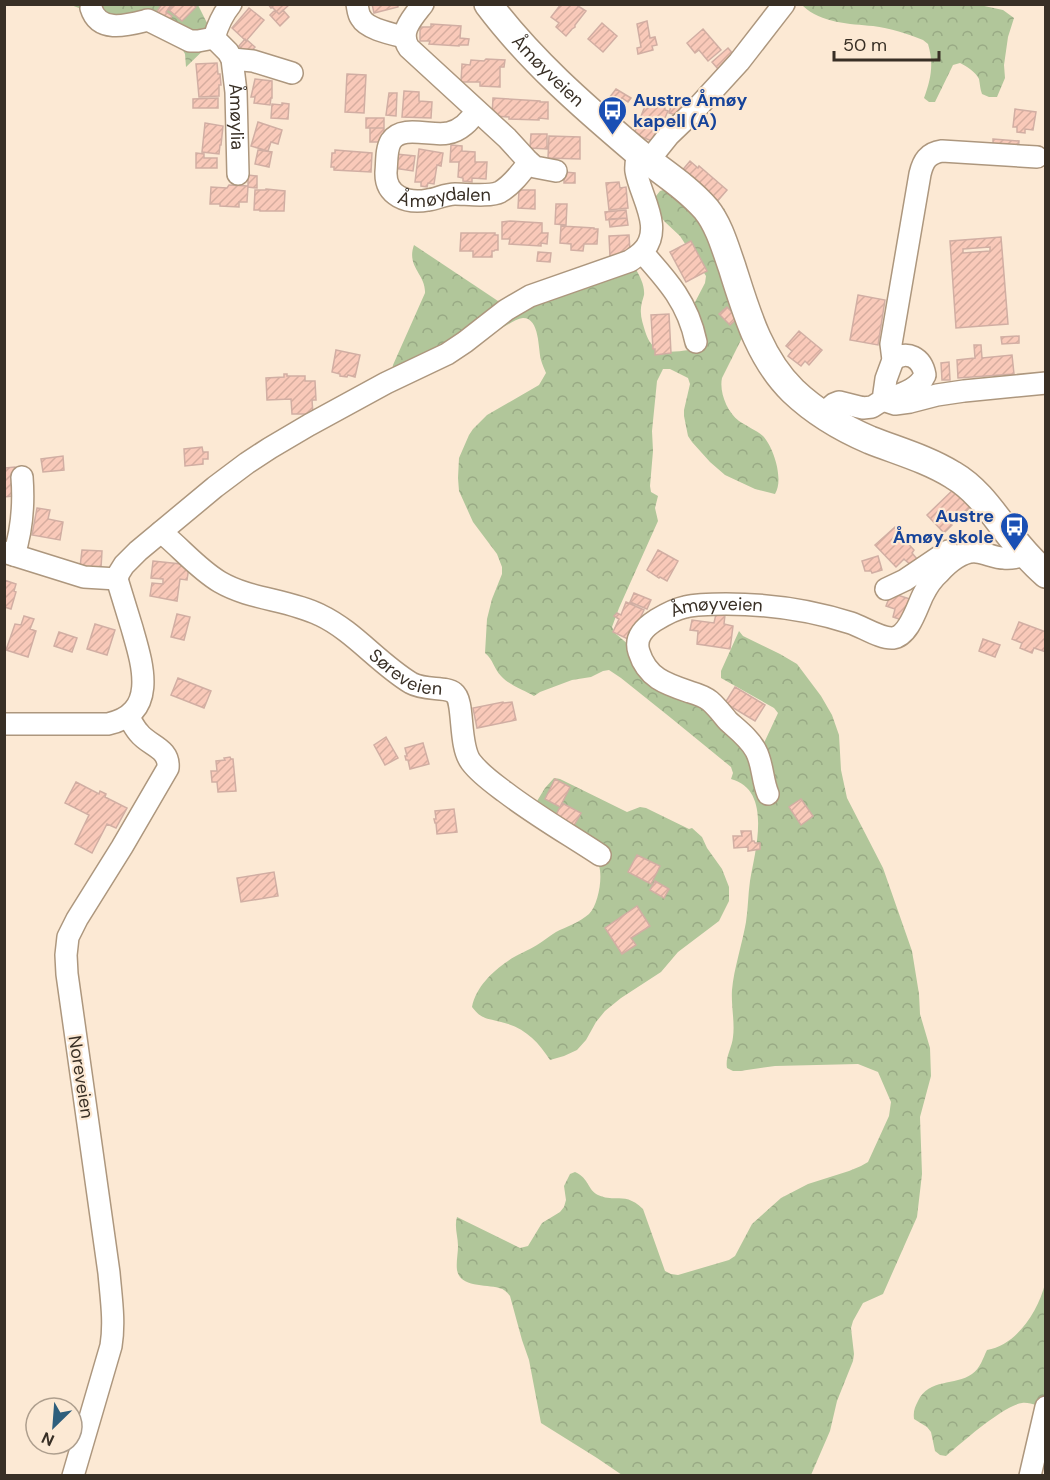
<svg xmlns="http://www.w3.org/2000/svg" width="1050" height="1480" viewBox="0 0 1050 1480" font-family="'DM Sans',sans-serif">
  <defs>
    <pattern id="forest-crowns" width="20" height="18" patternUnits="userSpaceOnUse" patternTransform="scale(1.5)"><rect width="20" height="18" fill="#b1c69a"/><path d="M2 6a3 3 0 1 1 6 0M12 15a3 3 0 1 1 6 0" fill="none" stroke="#99aa85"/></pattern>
    <pattern id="building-hatch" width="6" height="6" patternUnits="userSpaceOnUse" patternTransform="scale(1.5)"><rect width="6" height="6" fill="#f9c9b9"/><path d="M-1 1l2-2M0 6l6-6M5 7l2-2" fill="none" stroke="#d6ad9f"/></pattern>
  </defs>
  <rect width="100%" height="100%" fill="#fce9d4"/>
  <path fill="url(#forest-crowns)" d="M71,5H198L215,39L186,67L185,54L181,47L151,31L87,18L79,8Z
    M803,5L975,4L1003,10L1014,18L1008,37L1004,65L1005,78L997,97H989L982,94C980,89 980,84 979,79C976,72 966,66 960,63L953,65L935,102H929L924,98C931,79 934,64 928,44L923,40C908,34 890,28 873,26C850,24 821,23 803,6Z
    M673,187L725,209L722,218L744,334L722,378C719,392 727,412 739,421C746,426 756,430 763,436C774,448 784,480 775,494L755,489L725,475L710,462L692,442L688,436L684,416V410L690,384L688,378L670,369H663L657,381L652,431L653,451L650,486L651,492L658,496L655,508L658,521L619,608L612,627L616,634L649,662L764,743L778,713L774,708L721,678V671L739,631L743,636L780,654L797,664L821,696L832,715L839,735L841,770L847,798L883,868L912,951L919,994L920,1014L930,1048L931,1076L920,1117L922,1174L917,1217L883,1294L863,1303L853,1321L851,1328L854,1354L853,1361L837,1401L830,1431L811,1475H622L597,1458L541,1423L529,1360L522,1340L510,1296C507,1292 504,1289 499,1288C486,1284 460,1288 457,1270C456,1262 458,1254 458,1246C458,1236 454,1227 457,1217L520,1248L528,1246L542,1223L560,1212L564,1207L566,1200L564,1186L570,1174L575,1172C590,1179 587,1190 598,1195C615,1203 625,1191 643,1209L665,1271L671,1274L678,1275L729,1260L735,1256L752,1224L781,1198L808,1184L849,1171L861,1166L868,1162L889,1116L891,1102L878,1072L858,1064L775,1066L740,1071H733L727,1068C725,1057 732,1048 733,1037C735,1022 731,1006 732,990C734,968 742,945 746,922C748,909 748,895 750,881C755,851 773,790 731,779L733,773L731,767L671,718L621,678L609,670L603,671L591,677L572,680L540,692L534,696C524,690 509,685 501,676C494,669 493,659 485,653L487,619L492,599L502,574V567L497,554L473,522L459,491L458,478L459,458L469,435L473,429L487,415L539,385L546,373C544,368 542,364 541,360C538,349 540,318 523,318C513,319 503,330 492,331L392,371L393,365L425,293C426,274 406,267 414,245L507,307L635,268C640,276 645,286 644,295C643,299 641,304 641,308C640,316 643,324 645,331C653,357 669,352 690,350L693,306L705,283L706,276L680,236L665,222L660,216L656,203V196L660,191Z
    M554,778L560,779L627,812L640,807L646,808L689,829L692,828L702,837L707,848L722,869L729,887V901L719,921L678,952L661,972L621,998L605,1011L596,1022L586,1040L577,1050L564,1056L550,1060C538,1041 524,1027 501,1022C487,1018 482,1020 472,1007C476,987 492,972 508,961C517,954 528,951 537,945C544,941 549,936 556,932C566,927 580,922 589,914C598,905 603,878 599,866L531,811L545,788Z
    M1045,1284L1046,1397L1036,1405C1032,1404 1026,1402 1022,1403C1004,1405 961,1443 946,1456L940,1455L935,1451L931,1432L927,1427L914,1419C913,1411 915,1407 918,1401C929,1378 955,1386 972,1374C980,1369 983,1358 987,1350C1017,1345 1038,1311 1045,1284Z"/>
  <path fill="url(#building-hatch)" stroke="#d1aea3" stroke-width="1.5" fill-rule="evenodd" d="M162,4L171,5L166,12L172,16L166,25L154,16Z
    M174,4H196L195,6L196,7L182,21L169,10Z
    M268,4H290L279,14L272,7L271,8Z
    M372,4H398V7L374,13Z
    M561,4H575L586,11L575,25V27L572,29L566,36L556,27L559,23L551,17Z
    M249,8L264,20L246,41L232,28Z
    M275,10L279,14L283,10L289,17L280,26L270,15Z
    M647,21L650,38L655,37L657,45L652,46L653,50L638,54L637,48L641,47L637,24Z
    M602,23L617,36L603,52L588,39Z
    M431,24L461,26L460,38L469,39L468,45H459V46L429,44L430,41H420V27H431Z
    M703,29L721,50L708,61L699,50L695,53L687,43Z
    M245,39L246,41L247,40L255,47L248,55L239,46Z
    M728,48L734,55L718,69L712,62Z
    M486,59L505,60L504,67H500V87L480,86V82H461L462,64L470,65L471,60L484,61Z
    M217,63L218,74H220L221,85H219V96L199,97L196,64Z
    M347,74L366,75L364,113L345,112Z
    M255,79L272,81V98H271L270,105L254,103L255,97H251Z
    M616,89L631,98L628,102L622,98L608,116L600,110Z
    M404,91L419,92V101L432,102L431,118L402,117Z
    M389,93H397L396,116L386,115Z
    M218,98V108H193V99Z
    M493,98L540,101V102H548V119L539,118V120L509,119V117L492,116Z
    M673,99L684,102L680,116L669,113Z
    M647,101L665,108V110L668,111L664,120L661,118L652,141L634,134Z
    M282,103L289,104L288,119L271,118L272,104L282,105Z
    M1015,109L1036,112L1033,130L1025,129V133L1017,132V127H1013Z
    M366,118H384V128H366Z
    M258,122L282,130L278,144L271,142L268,151L251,146Z
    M205,123L223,126L221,145H220L219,154L202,152Z
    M370,128H384V142H370Z
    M531,134H547V149L530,148Z
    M549,136L580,137V159L548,158Z
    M993,139L1019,141L1018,152L993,150Z
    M451,145L462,146V151L475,152V162H487L486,179L472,178V182L463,181V178L458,177L459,162H450Z
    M419,149L443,153L441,166L437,165L434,184L428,183L427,187L421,186V182H415Z
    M258,150L272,152L269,167L255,164Z
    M335,150L372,153L371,172L334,170V167H331L332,153H335Z
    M196,153L204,154V158H217V168H196Z
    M396,154L415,156L413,171L394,168Z
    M690,161L698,168L699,166L727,190L715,204L680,173Z
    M564,172L575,173V183H564Z
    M248,175L257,176V188L248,187Z
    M619,182L620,188L626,187L628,208L609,210L606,183Z
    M229,185L248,186L247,202H239V207L220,206V204H210L211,187L227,188Z
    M266,189L285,191L284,211H260V210H254L255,190H266Z
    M519,190H535V209L518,208Z
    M556,204H567L566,225L555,224Z
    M626,210L627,218L606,220L605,212Z
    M627,218L628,225L610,227L609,219Z
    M510,221L542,223V233H548L547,244L541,243V246L509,244L510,239H502V222Z
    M561,226L594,228V229H598L597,244H584L583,251L571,250V244L560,243Z
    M461,233H495V235H498V250H495L494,251H492V257H473V251H460Z
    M629,235L630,251H624V256L610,257L609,236Z
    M1001,237L1008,324L956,328L950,241ZM990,247V251L963,253V249Z
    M691,241L707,271L686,282L670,252Z
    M538,252L551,253L550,262L537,261Z
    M858,295L885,300L878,345L850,340Z
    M727,307L738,318L730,325L719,314Z
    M669,314L671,353L655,355V349H653L651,315Z
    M799,331L822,350L809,365L805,361L801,366L788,356L792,351L786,346Z
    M1019,336V343L1002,344L1001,337Z
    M974,345H981L982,358L1012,355L1014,374L958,378L957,360L975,358Z
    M336,350L360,355L355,377L348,375L347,377L340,376V374L332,372Z
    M949,362L950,380H942L941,363Z
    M284,374H287V376H305V381H315L316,400H312L313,414H292L291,399L267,400L266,378L284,377Z
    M202,447L203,452H208V459H203V464L185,466L184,449Z
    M63,456L64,470L43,472L41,459Z
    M4,465L5,468L15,467L17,484H11L13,496L4,497Z
    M957,486L974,503L957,521L954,518L950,523L952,525L944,533L927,515Z
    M37,508L50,510L48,519L63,522L60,540L32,535Z
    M895,527L903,536L902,537L914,550L912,553L917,559L911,565L905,560L904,559L896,567L875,545Z
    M82,550L102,551L101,568L80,567Z
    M658,550L678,561L667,581L660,577L659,578L647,570Z
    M878,556L882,570L872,573L871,571H865L862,561Z
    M153,561L181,564V566L189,567L187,580L180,579L177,601L150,596L152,583L163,584V579L151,578Z
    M4,580L16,584L14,591L16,592L11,609L4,607Z
    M634,593L651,600L647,609L630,602Z
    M891,593L913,600L905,621L893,617L895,609L886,606Z
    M626,602L644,610L630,640L613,632L619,619L614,616L617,613L621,615Z
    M177,614L190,617L184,640L171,637Z
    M716,614L725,615L724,624L733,626L730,649L697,644L698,631L690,630L692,620L714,623Z
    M24,616L34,619L30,629L36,631L28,657L6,650L15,624L21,625Z
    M1019,622L1046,632V652L1034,648L1032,653L1020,648L1022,643L1012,639Z
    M95,624L115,630L107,655L87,649Z
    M59,632L77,638L72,652L54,646Z
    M983,639L1000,645L995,657L979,651Z
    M178,678L211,691L204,708L171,695Z
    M735,687L765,705L755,721L725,703Z
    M503,702L504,703L512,702L516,720L477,728L473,708Z
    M386,737L398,758L385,765L374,745Z
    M423,743L429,764L410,769L408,760H406L405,756H407L405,748Z
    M230,757L231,759H233L236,791L218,792L217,782H212L211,771H217L216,761L225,760L224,758Z
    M555,779L570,787L560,807L545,799Z
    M76,782L99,794L100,791L106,794L105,797L127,808L116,828L107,824L92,853L75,844L89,815L65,803Z
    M801,799L813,816L801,825L789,807Z
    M562,803L581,813L572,829L554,819Z
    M454,809L457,832L437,834L436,823H435L434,819H436L435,811Z
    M741,831H751L752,841H754L755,843H760V849L748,851V847L734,848L733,836H742Z
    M637,855L660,866L651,884L628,872Z
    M274,872L278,896L241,902L237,878Z
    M655,881L669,889L664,898L650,890Z
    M637,906L650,926L631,938L636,945L622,954L605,928Z"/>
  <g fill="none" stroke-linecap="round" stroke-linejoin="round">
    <defs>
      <g id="minor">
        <path id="s1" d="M231,4C222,15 218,24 214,38L228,52L232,59L236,92L238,174"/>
        <path d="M357,4C358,9 358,14 361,18C367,29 392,34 404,37"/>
        <path d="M423,4C413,17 398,32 409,48L507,138L529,162L535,167L556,171"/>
        <path d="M91,8C99,34 128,25 148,20L190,41H198L214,38"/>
        <path d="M232,59L253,61L292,73"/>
        <path id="s2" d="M476,111C470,121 460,131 448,133C432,137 402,124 391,141C386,149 387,162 386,172C385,196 407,204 428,200C437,199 445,194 455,194C466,194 490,197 500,192C512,185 521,173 529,162"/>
        <path d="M649,160L669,135L696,109L739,62L784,4"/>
        <path d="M642,252C668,281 688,303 696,342"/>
        <path d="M893,397C905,393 919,388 925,375C922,358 907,349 893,360"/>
        <path d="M883,400L895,404L910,402L937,395L964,391L1046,383"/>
        <path d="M821,415L834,404L839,402L863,408L872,407L883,400L886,379L893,360L891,344L920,174C923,161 928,153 942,151L1037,157"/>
        <path id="s3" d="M161,532C181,548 198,569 220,582C251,600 288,599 320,615C354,631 378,663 411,683C425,691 446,686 454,693C465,701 458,745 471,762C480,774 493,783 505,792C535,815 568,834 600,855"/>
        <path d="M4,552L84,577L117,579L119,573L124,565L138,551L215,487L247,463L270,448L309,425L386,383L447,354L465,342L506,310L530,296L630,261C634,258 639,255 642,252C665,229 640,196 636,171C635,165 637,159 638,153"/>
        <path d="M14,555C22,530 24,503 22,477"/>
        <path d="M886,589L905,580L948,551"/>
        <path d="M4,724H108C159,713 142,663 132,628C127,612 122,595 117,579"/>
        <path id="s4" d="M768,794C762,780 763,764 756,751C750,739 738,730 728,721C722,714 717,707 710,701C704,696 697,694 690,692C666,684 647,678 639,652C634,637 645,627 656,620C666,614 675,609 685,607C698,604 712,604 726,604C768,604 811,610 851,623C863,627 881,639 893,638C909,636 917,607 923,595C927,587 932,579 939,573C948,563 963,550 977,552C986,553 995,558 1004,558C1011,559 1019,557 1026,555"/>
        <path d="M73,1476L111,1346C115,1322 111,1297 109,1273L67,974L66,955L68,937L77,919L122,847L168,768C170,748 149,746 139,733C135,729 132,722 128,717"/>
        <path d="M1030,1476L1046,1407"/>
      </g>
      <g id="major">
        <path id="s5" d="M488,4C530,60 583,106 636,151C659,170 686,186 706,209C719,225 725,247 732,267C746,311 759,358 793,391C815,412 842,428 870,440C898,451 927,459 953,475C977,489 992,512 1009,534C1020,548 1032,562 1046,574"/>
      </g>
    </defs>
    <use href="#minor" stroke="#ad977e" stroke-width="24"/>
    <use href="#major" stroke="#ad977e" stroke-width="30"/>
    <use href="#minor" stroke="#fff" stroke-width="21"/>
    <use href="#major" stroke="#fff" stroke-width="27"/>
  </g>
  <defs>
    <symbol id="bus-pin" viewBox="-11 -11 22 30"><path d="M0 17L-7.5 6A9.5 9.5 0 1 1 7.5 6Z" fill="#1a4fb4" stroke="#fce9d4"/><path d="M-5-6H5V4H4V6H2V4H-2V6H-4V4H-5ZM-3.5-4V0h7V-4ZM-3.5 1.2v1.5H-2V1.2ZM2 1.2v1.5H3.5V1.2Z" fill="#fff"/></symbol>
  </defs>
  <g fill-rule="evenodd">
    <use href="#bus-pin" x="596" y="94" width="33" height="45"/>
    <use href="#bus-pin" x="998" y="510" width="33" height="45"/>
  </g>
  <g text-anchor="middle" stroke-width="4.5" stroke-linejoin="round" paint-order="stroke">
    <g font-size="18" fill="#382f25" stroke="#fce9d4">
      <text dy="6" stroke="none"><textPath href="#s5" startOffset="90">Åmøyveien</textPath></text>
      <text dy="6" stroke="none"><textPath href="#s1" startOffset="124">Åmøylia</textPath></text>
      <text dy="6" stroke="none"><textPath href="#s2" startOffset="204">Åmøydalen</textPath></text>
      <text dy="6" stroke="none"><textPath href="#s4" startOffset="306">Åmøyveien</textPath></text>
      <text dy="6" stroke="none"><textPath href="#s3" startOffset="288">Søreveien</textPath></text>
      <text transform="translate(81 1077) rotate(81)" y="6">Noreveien</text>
    </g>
    <g font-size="18" font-weight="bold" fill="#164399" stroke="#fce9d4" text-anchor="start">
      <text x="633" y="106">Austre Åmøy<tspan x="633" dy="21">kapell (A)</tspan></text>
      <text x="994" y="522" text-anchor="end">Austre<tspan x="994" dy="21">Åmøy skole</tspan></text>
    </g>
  </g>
  <rect width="1050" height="1480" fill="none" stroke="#382f25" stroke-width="12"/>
  <g transform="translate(54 1426) rotate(205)"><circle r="28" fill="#fce9d4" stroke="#ae9f8e" stroke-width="1.5"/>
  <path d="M0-4.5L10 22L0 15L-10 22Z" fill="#2e5e7c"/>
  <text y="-9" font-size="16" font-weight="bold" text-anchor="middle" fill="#382f25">N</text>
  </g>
  <path d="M834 51v9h105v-9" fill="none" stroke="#382f25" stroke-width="3"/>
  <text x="843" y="51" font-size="18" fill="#382f25" stroke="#fce9d4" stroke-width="4.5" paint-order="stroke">50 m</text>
</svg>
